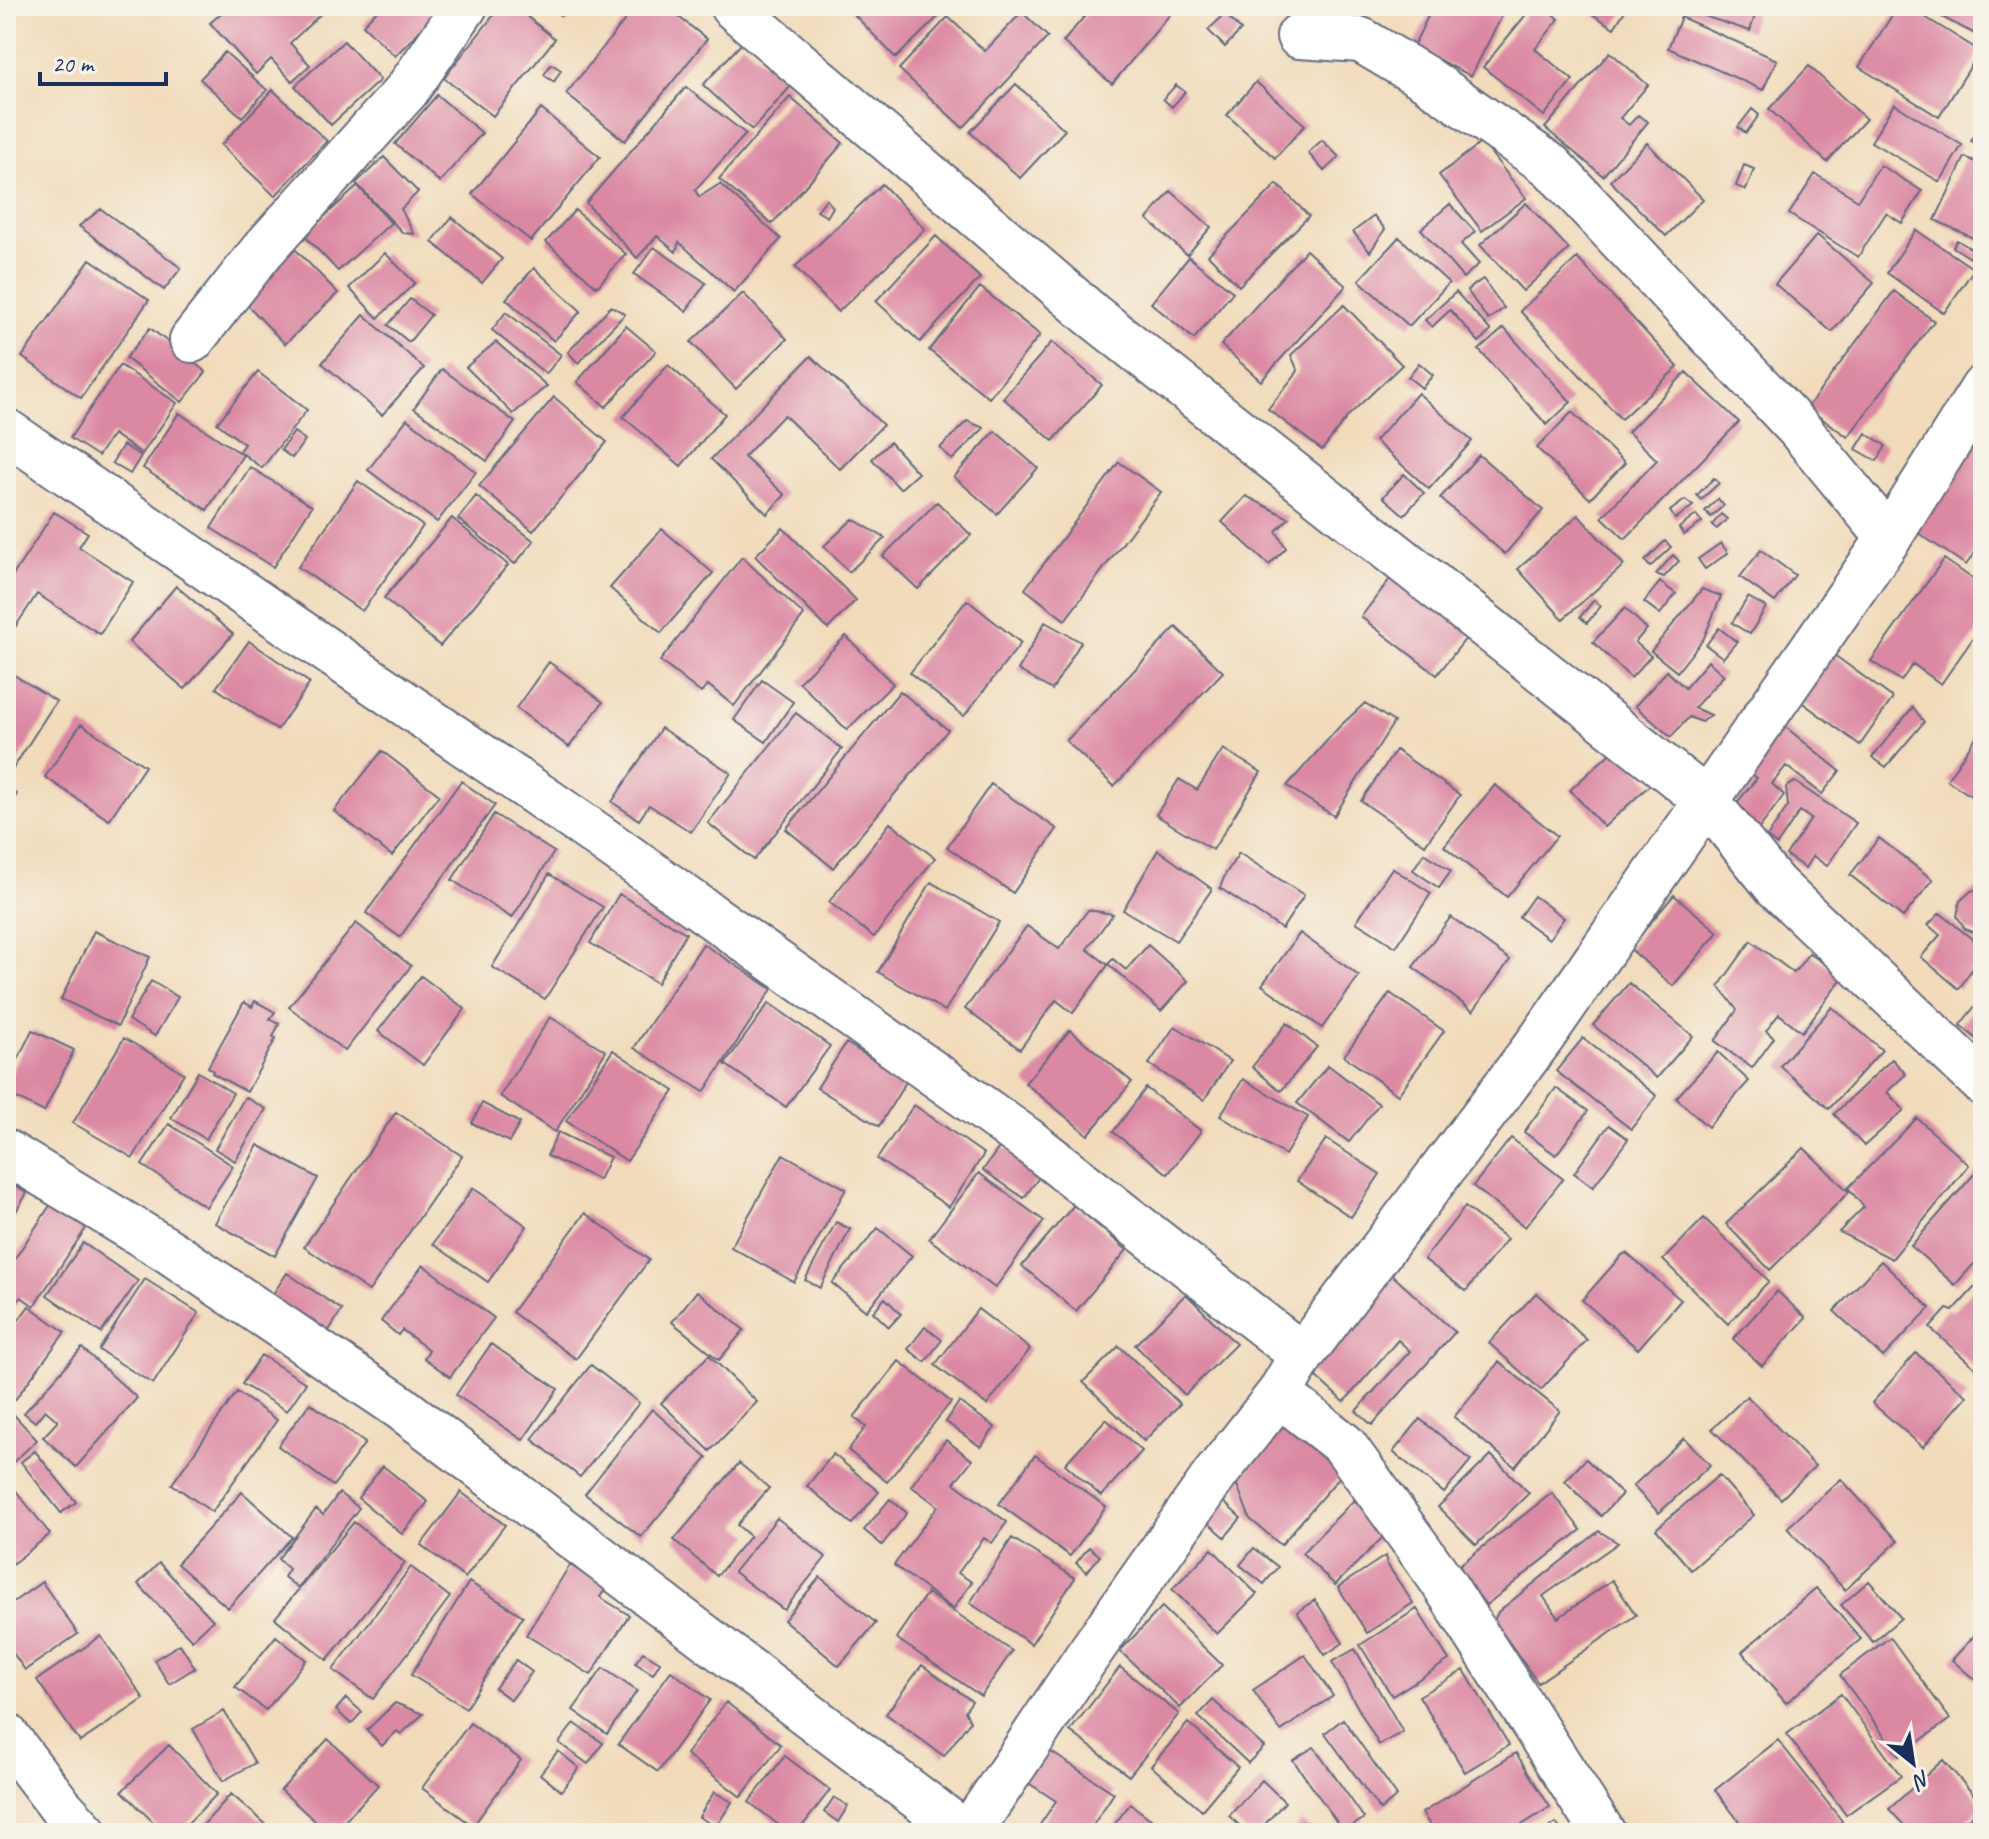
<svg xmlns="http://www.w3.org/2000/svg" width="1989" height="1839" viewBox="0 0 1989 1839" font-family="Caveat,sans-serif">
  <rect width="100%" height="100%" fill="#f7f3e8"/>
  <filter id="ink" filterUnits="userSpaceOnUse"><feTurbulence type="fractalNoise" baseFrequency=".0125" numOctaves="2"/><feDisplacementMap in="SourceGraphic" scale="16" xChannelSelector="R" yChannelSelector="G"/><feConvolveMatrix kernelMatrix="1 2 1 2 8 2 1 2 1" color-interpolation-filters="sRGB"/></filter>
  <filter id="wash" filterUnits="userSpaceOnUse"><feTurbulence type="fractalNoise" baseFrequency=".006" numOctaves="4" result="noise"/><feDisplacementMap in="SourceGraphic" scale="32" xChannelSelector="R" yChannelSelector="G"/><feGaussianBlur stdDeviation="1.8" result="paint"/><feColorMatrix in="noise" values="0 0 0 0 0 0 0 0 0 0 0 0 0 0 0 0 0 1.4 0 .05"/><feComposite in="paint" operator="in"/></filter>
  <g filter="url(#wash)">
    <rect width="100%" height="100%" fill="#f1dbbb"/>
    <g id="blocks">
      <path fill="#db88a3" d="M229,6H329L290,43L310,65L292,81L271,59L256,74L210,23Z
        M381,6H438L441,9L395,56L363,25Z
        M501,6H514L555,39L493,116L444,78Z
        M549,6H569L561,16Z
        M636,6H681L675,14L707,39L625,141L566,94Z
        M846,6H949L896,58Z
        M1093,6H1177L1112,84L1063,42Z
        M1433,6H1438L1458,15L1463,6H1507L1471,76L1413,47Z
        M1533,6H1542L1559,19L1535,49L1573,80L1544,116L1483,67Z
        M1580,6H1628L1614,28Z
        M1673,6H1758L1750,31Z
        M1898,6H1907L1980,51L1939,117L1859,67Z
        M1935,6H1983V38L1932,12Z
        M1022,12L1048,37L963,128L899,69L948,17L985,51Z
        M1225,14L1241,30L1225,47L1208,30Z
        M1681,17L1777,60L1763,90L1668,48Z
        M344,41L380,80L331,125L295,86Z
        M742,43L791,86L752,130L703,85Z
        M225,52L267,90L242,117L200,79Z
        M1610,52L1648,85L1620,118L1629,125L1638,115L1648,122L1603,176L1545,128Z
        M551,64L561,70L554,82L544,75Z
        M1809,66L1866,119L1827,162L1769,109Z
        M1256,82L1305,125L1275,158L1227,115Z
        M1016,84L1065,130L1020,178L970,132Z
        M1176,85L1185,92L1172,107L1163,99Z
        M686,87L746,134L695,190L699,197L720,184L781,239L734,292L679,242L676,252L657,236L637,258L586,203Z
        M273,90L327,141L275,196L221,145Z
        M437,95L482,133L440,182L395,144Z
        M790,97L843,143L772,224L719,179Z
        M1894,104L1962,145L1940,182L1871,142Z
        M541,109L600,157L531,241L472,194Z
        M1752,109L1759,115L1746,133L1738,127Z
        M1983,121V148L1971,141Z
        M1322,140L1339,157L1324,171L1308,153Z
        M1482,142L1526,198L1482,231L1439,175Z
        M1647,143L1703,199L1666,236L1610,181Z
        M384,157L418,192L401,209L414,234L403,233L356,183Z
        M1965,157L1983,165V232L1979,241L1935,220Z
        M1744,165L1754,169L1746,190L1736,186Z
        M1880,165L1922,191L1902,223L1886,213L1858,257L1789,214L1815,174L1858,200Z
        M882,184L925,229L838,312L795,267Z
        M1277,184L1309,216L1239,286L1208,255Z
        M358,186L391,223L338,271L304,235Z
        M1171,191L1211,227L1187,255L1147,219Z
        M826,199L833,207L827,217L817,211Z
        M1526,203L1569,249L1523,291L1480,245Z
        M1450,204L1475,232L1461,244L1479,264L1463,278L1421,229Z
        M101,209L181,268L164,290L79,226Z
        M575,210L626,254L597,287L546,242Z
        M1374,216L1385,229L1370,252L1353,232Z
        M452,217L502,259L482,283L432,242Z
        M1916,230L1974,269L1944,313L1887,273Z
        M1817,235L1874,283L1832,332L1775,284Z
        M936,236L980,278L920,342L876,301Z
        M1399,237L1449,283L1409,326L1359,280Z
        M1957,240L1983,256V266L1953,247Z
        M293,247L338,293L285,344L240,297Z
        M654,247L706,283L686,311L634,274Z
        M1306,250L1346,286L1261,381L1221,345Z
        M385,253L415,283L378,318L349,288Z
        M1189,257L1233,292L1194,339L1151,303Z
        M1577,258L1678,367L1621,419L1520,311Z
        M90,259L149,300L81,398L22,357Z
        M534,268L581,311L554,341L506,299Z
        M1483,279L1504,308L1488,320L1467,290Z
        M980,287L1040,335L989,398L929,350Z
        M1894,291L1934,321L1848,437L1807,408Z
        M1456,292L1491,331L1479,342L1450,310L1432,327L1425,320Z
        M743,293L787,339L736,389L691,342Z
        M410,299L431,315L409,342L388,325Z
        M1344,305L1402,365L1349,415L1322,450L1268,409L1298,371L1291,355Z
        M611,306L625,314L578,363L568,352Z
        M506,312L561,355L546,374L492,330Z
        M364,315L424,368L382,415L322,363Z
        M626,326L656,351L606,407L577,382Z
        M150,328L206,372L182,402L126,358Z
        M1504,328L1571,402L1547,425L1479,350Z
        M496,342L547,386L513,414L466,367Z
        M1052,342L1102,385L1053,441L1003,398Z
        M811,356L883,425L840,469L784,415L744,457L785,495L767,514L711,459Z
        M1419,363L1433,375L1422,388L1408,377Z
        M120,365L177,403L142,454L113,434L98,456L70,438Z
        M668,365L725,414L681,466L623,417Z
        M442,369L515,422L487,461L414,408Z
        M258,372L307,410L262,468L239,451L244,444L217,423Z
        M1686,372L1739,422L1625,539L1602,517L1657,460L1628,432Z
        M1418,393L1472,441L1429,489L1375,441Z
        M554,397L607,442L533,531L479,486Z
        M1983,406V541L1966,565L1905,524Z
        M1572,412L1625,463L1590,499L1537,448Z
        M179,413L243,455L207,510L143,468Z
        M407,419L476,472L437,522L368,470Z
        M967,421L984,428L952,460L940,448Z
        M995,431L1038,468L997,514L954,477Z
        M294,432L305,440L292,458L281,450Z
        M1866,433L1886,446L1877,461L1856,449Z
        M890,442L918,473L900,489L872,459Z
        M123,445L141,456L130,474L112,463Z
        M1479,455L1543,510L1505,554L1440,498Z
        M1119,462L1161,492L1065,620L1025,589Z
        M250,467L312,506L273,567L211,528Z
        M1404,474L1424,493L1404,515L1383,497Z
        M1714,478L1719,483L1701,500L1697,495Z
        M358,481L423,526L362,611L298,567Z
        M476,496L534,541L515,564L458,519Z
        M1246,496L1289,518L1276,531L1286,548L1269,565L1222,522Z
        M1718,499L1724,505L1711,517L1705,511Z
        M1685,500L1693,506L1675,519L1670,511Z
        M937,502L971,535L918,589L883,556Z
        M54,512L88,533L79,547L133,582L100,634L37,594L6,641V586Z
        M1721,514L1727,519L1717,529L1712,525Z
        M1578,515L1624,565L1563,619L1518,569Z
        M1696,515L1702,522L1684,535L1679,528Z
        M452,518L508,565L440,646L384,598Z
        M853,519L885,538L849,572L824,546Z
        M783,528L856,600L828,629L755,556Z
        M662,529L713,573L661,633L610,588Z
        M1665,541L1671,547L1650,567L1645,561Z
        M1721,543L1728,553L1705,569L1698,559Z
        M1761,550L1795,575L1775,602L1740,577Z
        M1673,555L1679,561L1664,577L1656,574Z
        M742,557L804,615L734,706L708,685L701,693L660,661Z
        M1944,559L1983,586V624L1941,684L1913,664L1901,681L1871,661Z
        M1393,575L1470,633L1437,675L1361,617Z
        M1660,582L1676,594L1660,614L1644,602Z
        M176,586L233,634L185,689L129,642Z
        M1702,589L1721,596L1704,638L1677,672L1651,651Z
        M1748,597L1766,607L1750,634L1732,623Z
        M967,600L1021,643L964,716L910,673Z
        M1594,600L1601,606L1587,623L1580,617Z
        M1625,608L1647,629L1635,642L1651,656L1631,678L1593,642Z
        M1045,622L1081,642L1052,690L1018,670Z
        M1176,627L1223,672L1114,786L1066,741Z
        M1719,628L1737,642L1723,658L1706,645Z
        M846,636L893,684L847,730L799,682Z
        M249,641L310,683L277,730L216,688Z
        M1826,649L1893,698L1860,745L1792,695Z
        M1708,661L1724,675L1694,708L1711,715L1702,722L1689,717L1671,737L1635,706L1667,671L1685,688Z
        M549,662L603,702L569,747L516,708Z
        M6,670L56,701L9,775L6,773Z
        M762,680L793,702L766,742L734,720Z
        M900,691L948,730L833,868L786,829Z
        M1365,703L1394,722L1334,816L1287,786L1339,727Z
        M1913,707L1924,722L1886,767L1872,757Z
        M796,713L842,749L754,860L708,823Z
        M81,724L145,766L109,820L45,777Z
        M1783,725L1840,771L1822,794L1786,766L1772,784L1784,795L1758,830L1731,810L1757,778L1746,770Z
        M661,728L731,773L691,832L649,805L639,820L612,802Z
        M1978,734L1983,737V804L1947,780Z
        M1618,746L1651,784L1604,827L1570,790Z
        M1223,749L1261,772L1213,850L1156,815L1179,779L1197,790Z
        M1396,750L1460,795L1425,845L1361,801Z
        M382,751L439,795L392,856L334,811Z
        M461,781L495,805L400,937L366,913Z
        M1795,782L1856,823L1827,866L1813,856L1805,868L1786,855L1811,819L1800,811L1777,845L1767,837L1788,806L1786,787Z
        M991,784L1057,829L1013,893L947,847Z
        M1495,785L1557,836L1507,897L1444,846Z
        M6,787L17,794L6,812Z
        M494,814L554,852L512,918L452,880Z
        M890,823L935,858L874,937L829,902Z
        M1879,838L1933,880L1903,917L1850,875Z
        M1158,850L1212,889L1176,941L1123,910Z
        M1239,853L1304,895L1282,929L1220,888L1225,875Z
        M1424,853L1451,871L1439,888L1413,870Z
        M1392,868L1431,893L1396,947L1356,922Z
        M549,874L603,907L545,999L492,967Z
        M931,882L999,922L945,1011L878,972Z
        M1978,889H1983V934L1979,935L1965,929L1957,916L1960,901L1971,891Z
        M619,894L686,933L657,983L590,943Z
        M1674,895L1718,932L1673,986L1629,948Z
        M1534,896L1564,918L1549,939L1519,917Z
        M1088,910L1113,914L1087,949L1108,965L1073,1013L1056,1000L1020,1049L965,1009L1027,926L1059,949Z
        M1940,913L1983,948V952L1959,989L1921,957L1940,935L1928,925Z
        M1451,917L1510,960L1473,1011L1413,967Z
        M356,923L411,966L345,1051L289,1007Z
        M94,931L150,957L118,1026L61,999Z
        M1300,933L1359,976L1322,1028L1262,985Z
        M1751,941L1794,973L1809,953L1843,977L1802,1032L1779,1014L1766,1031L1774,1038L1752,1068L1715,1041L1737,1010L1719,986Z
        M703,944L772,989L704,1092L634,1048Z
        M1148,945L1188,981L1161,1011L1108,964L1113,959L1126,970Z
        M421,976L465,1009L423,1065L378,1031Z
        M151,981L178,997L155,1036L128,1020Z
        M1629,983L1693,1036L1657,1078L1593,1025Z
        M1390,993L1444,1031L1398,1095L1344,1056Z
        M1983,996V1044L1960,1025Z
        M255,1001L275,1012L270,1019L279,1024L273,1037L276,1038L247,1092L212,1073L213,1071L208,1067L244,1002L252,1007Z
        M769,1003L830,1046L786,1107L725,1064Z
        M1832,1007L1882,1050L1829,1109L1780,1066Z
        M550,1017L606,1051L555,1132L500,1096Z
        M1287,1023L1317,1047L1281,1091L1252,1067Z
        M1175,1026L1230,1061L1204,1100L1149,1064Z
        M32,1030L74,1050L44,1112L6,1093V1084Z
        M1070,1030L1132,1082L1088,1135L1025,1083Z
        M6,1031L14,1035L6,1050Z
        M124,1038L184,1073L133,1158L73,1123Z
        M1583,1038L1657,1096L1631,1129L1556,1071Z
        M846,1043L907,1080L879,1126L817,1088Z
        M613,1050L674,1091L627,1161L566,1121Z
        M1718,1052L1749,1081L1708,1127L1676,1098Z
        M1892,1059L1906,1074L1887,1092L1904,1110L1864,1146L1834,1114Z
        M1328,1065L1379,1104L1349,1142L1297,1103Z
        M198,1072L233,1093L206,1139L171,1118Z
        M1243,1079L1308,1117L1285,1155L1220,1116Z
        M1146,1088L1201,1131L1168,1174L1113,1132Z
        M1556,1088L1588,1111L1556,1155L1524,1132Z
        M245,1097L266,1109L235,1161L215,1149Z
        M482,1103L520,1123L509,1142L472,1123Z
        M914,1105L984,1154L949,1207L877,1159Z
        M396,1112L462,1156L369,1291L304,1247Z
        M1917,1118L1969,1165L1892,1259L1839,1232L1864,1207L1848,1188Z
        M169,1124L233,1166L206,1207L142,1165Z
        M1609,1125L1628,1139L1593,1187L1574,1173Z
        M558,1132L610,1157L599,1180L547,1156Z
        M1511,1138L1563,1179L1525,1227L1473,1186Z
        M1326,1139L1380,1174L1351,1217L1297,1181Z
        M258,1145L318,1178L275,1256L215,1223Z
        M1001,1145L1042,1173L1024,1198L983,1170Z
        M1804,1148L1849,1192L1770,1270L1726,1224Z
        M783,1154L846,1189L794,1282L731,1247Z
        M1983,1164V1254L1955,1285L1911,1246Z
        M979,1173L1044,1221L995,1288L929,1239Z
        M6,1181L27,1193L6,1228Z
        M473,1188L527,1226L488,1282L433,1244Z
        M51,1204L86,1228L34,1306L21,1297L6,1319V1272Z
        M1074,1205L1127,1250L1076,1311L1022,1266Z
        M1465,1207L1507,1239L1466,1291L1424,1259Z
        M585,1213L649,1260L576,1359L512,1312Z
        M1704,1218L1769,1281L1728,1324L1663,1260Z
        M836,1222L850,1229L820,1288L805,1280Z
        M878,1228L912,1256L866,1311L832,1283Z
        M83,1243L138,1281L101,1333L47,1295Z
        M1626,1253L1681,1300L1638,1349L1582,1300L1622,1255Z
        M1881,1261L1930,1308L1883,1357L1834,1311Z
        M423,1265L494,1318L450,1377L424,1358L429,1350L402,1330L398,1335L381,1321Z
        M287,1273L342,1310L326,1335L271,1297Z
        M1391,1274L1455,1332L1372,1425L1356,1411L1410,1351L1398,1340L1344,1402L1306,1368Z
        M1983,1278V1375L1930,1328L1947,1309L1953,1311Z
        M145,1279L199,1313L153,1384L99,1350Z
        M697,1291L744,1330L719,1360L672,1322Z
        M1777,1291L1806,1318L1762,1366L1733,1339Z
        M1536,1293L1587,1340L1541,1390L1489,1343Z
        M1186,1294L1236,1344L1185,1395L1135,1345Z
        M885,1298L901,1314L889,1327L873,1312Z
        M29,1306L65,1332L14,1401L6,1395V1337Z
        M978,1309L1030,1349L987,1405L935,1365Z
        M925,1327L942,1340L925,1362L908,1349Z
        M491,1344L558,1389L523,1440L456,1395Z
        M1119,1346L1180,1404L1144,1441L1083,1382Z
        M82,1348L137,1398L76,1467L43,1437L58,1421L45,1410L35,1422L24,1413Z
        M1916,1353L1967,1396L1923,1447L1872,1403Z
        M261,1355L306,1383L287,1411L242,1384Z
        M709,1355L757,1402L710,1451L661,1403Z
        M899,1361L951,1402L887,1482L848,1450L866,1427L854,1417Z
        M1499,1362L1560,1411L1515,1467L1454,1417Z
        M591,1365L639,1403L580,1477L532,1439Z
        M237,1392L277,1420L212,1512L172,1484Z
        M1747,1396L1815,1466L1781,1499L1712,1429Z
        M959,1402L995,1427L981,1447L946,1422Z
        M310,1403L365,1443L333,1486L278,1446Z
        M6,1406L37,1440L6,1469Z
        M652,1409L707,1458L641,1537L585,1494Z
        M1106,1419L1142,1451L1101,1496L1065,1464Z
        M1420,1419L1471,1460L1444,1493L1393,1452Z
        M1284,1425L1342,1474L1281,1545L1250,1519L1236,1482Z
        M1684,1438L1710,1465L1659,1513L1633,1486Z
        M946,1440L972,1460L954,1483L1007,1522L992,1543L984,1538L958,1573L972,1582L953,1609L894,1565L938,1506L911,1486Z
        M35,1451L76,1502L61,1513L21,1462Z
        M833,1454L879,1492L852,1524L807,1486Z
        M1035,1455L1106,1507L1070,1556L999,1504Z
        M1491,1455L1529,1493L1476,1545L1438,1507Z
        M1586,1459L1622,1494L1601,1516L1565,1481Z
        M739,1463L769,1488L737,1525L750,1536L717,1576L674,1540Z
        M383,1466L428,1502L402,1534L358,1498Z
        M1719,1475L1754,1515L1691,1570L1656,1529Z
        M6,1478L50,1534L6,1569Z
        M1841,1479L1898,1541L1845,1590L1787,1528Z
        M242,1492L292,1537L228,1608L177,1564Z
        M461,1492L505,1525L465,1578L421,1545Z
        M339,1493L359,1508L298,1588L284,1577L289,1569L278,1559L316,1509L323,1515Z
        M1552,1493L1581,1530L1486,1605L1457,1567Z
        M1216,1495L1241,1518L1225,1537L1199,1515Z
        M890,1499L907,1513L882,1545L864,1530Z
        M1354,1500L1387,1533L1335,1585L1302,1553Z
        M777,1518L826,1557L784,1610L734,1572Z
        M354,1522L405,1563L327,1660L275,1618Z
        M1599,1531L1618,1543L1543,1596L1558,1618L1612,1580L1636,1615L1538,1683L1494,1621L1498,1612Z
        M1012,1538L1075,1578L1031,1644L970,1603Z
        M1089,1547L1100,1556L1087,1572L1076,1563Z
        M1254,1548L1278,1567L1264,1584L1240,1565Z
        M1212,1549L1257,1594L1217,1634L1172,1589Z
        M1385,1556L1387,1564L1413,1603L1367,1633L1338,1587Z
        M159,1563L213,1620L192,1640L138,1584Z
        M570,1565L607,1587L600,1597L629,1615L591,1675L526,1635Z
        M411,1567L450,1597L373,1699L333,1670Z
        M820,1577L876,1623L839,1666L784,1620Z
        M1869,1581L1901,1618L1873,1642L1841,1605Z
        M42,1582L78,1634L25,1670L6,1643V1607Z
        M469,1582L523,1616L466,1708L411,1675Z
        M1816,1588L1861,1639L1786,1703L1742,1652Z
        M927,1593L1012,1651L981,1696L896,1638Z
        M1315,1600L1343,1643L1325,1655L1297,1612Z
        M1162,1607L1222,1665L1180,1708L1120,1651Z
        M1417,1609L1449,1660L1392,1696L1360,1645Z
        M1983,1626V1687L1952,1660Z
        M101,1636L144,1699L80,1742L37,1680Z
        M276,1636L306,1660L266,1710L235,1687Z
        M1890,1637L1950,1719L1899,1756L1840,1675Z
        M180,1644L195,1668L169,1684L154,1660Z
        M1355,1649L1403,1732L1379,1745L1332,1662Z
        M643,1652L660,1662L653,1674L635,1663Z
        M1305,1655L1333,1696L1281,1731L1253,1690Z
        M516,1660L532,1672L511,1700L495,1688Z
        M922,1665L972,1701L965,1711L970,1721L944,1756L886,1714Z
        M1120,1667L1179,1714L1129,1776L1070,1731Z
        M603,1668L637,1691L607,1734L573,1710Z
        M1464,1670L1509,1745L1465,1772L1419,1696Z
        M671,1671L710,1700L658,1772L618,1744Z
        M1841,1694L1901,1776L1846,1815L1787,1734Z
        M346,1698L362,1712L351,1724L336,1710Z
        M1213,1700L1264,1747L1248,1763L1198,1716Z
        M726,1702L781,1745L741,1797L686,1754Z
        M395,1703L423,1714L401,1734L397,1731L382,1746L367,1730Z
        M224,1711L255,1763L223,1781L193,1729Z
        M1343,1719L1397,1796L1380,1810L1325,1733Z
        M470,1723L521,1760L473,1826L422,1788Z
        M574,1723L603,1743L588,1764L559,1743Z
        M1188,1723L1238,1767L1202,1810L1151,1766Z
        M328,1739L378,1785L334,1833H328L281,1790Z
        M1778,1740L1842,1821L1826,1833H1748L1715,1790Z
        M169,1745L217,1794L178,1833H164L122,1791Z
        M1314,1747L1364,1818L1344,1832L1293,1760Z
        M1045,1748L1114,1793L1088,1833H1043L1037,1829L1056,1801L1024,1780Z
        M558,1751L579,1768L561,1791L540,1774Z
        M1516,1753L1550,1807L1509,1833H1435L1422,1813Z
        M785,1756L830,1790L797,1833H789L749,1802Z
        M1943,1760L1983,1805L1953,1833H1911L1889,1809Z
        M1262,1780L1285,1802L1257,1833H1248L1229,1816Z
        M714,1792L732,1802L716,1827L699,1817Z
        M231,1794L276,1833H196Z
        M834,1797L848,1806L838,1822L824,1812Z
        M1130,1804L1170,1833H1108Z
        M1301,1821L1315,1833H1290Z
        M1556,1823L1563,1833H1541Z
        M707,1825L719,1833H702Z"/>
    </g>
  </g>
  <g filter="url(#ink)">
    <use href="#blocks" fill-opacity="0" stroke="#666b7f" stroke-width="2"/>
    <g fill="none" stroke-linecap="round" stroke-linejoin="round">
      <defs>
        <path id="minor" d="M732,6L1092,315L1706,800L1775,885L1983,1083
          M1299,36L1361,40L1425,78L1551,166L1799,429L1889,538
          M192,340L262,251L407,90L465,6
          M6,1152L169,1251L400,1407L965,1833
          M6,1735L60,1806L85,1833"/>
        <path id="tertiary" d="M6,431L587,828L1026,1139L1302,1355
          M1279,1394L1344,1445L1440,1578L1603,1833
          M969,1833L1086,1658L1214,1476L1279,1394L1302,1355L1541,1039L1889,538L1983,388"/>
      </defs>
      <use href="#minor" stroke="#666b7f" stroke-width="48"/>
      <use href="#tertiary" stroke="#666b7f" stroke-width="48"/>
      <use href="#minor" stroke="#fff" stroke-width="44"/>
      <use href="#tertiary" stroke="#fff" stroke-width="44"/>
    </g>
  </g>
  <rect width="1989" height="1839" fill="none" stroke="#f7f3e8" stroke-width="32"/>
  <g transform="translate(1913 1763) rotate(150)" stroke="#f7f3e8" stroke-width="6" paint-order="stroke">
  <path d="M0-6L14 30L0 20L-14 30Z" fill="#1b2f5e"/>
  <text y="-12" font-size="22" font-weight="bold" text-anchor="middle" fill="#1b2f5e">N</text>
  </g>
  <path d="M40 72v12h126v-12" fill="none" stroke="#1b2f5e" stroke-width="4"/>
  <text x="52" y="72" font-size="24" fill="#1b2f5e" stroke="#f7f3e8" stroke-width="6" paint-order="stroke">20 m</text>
</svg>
